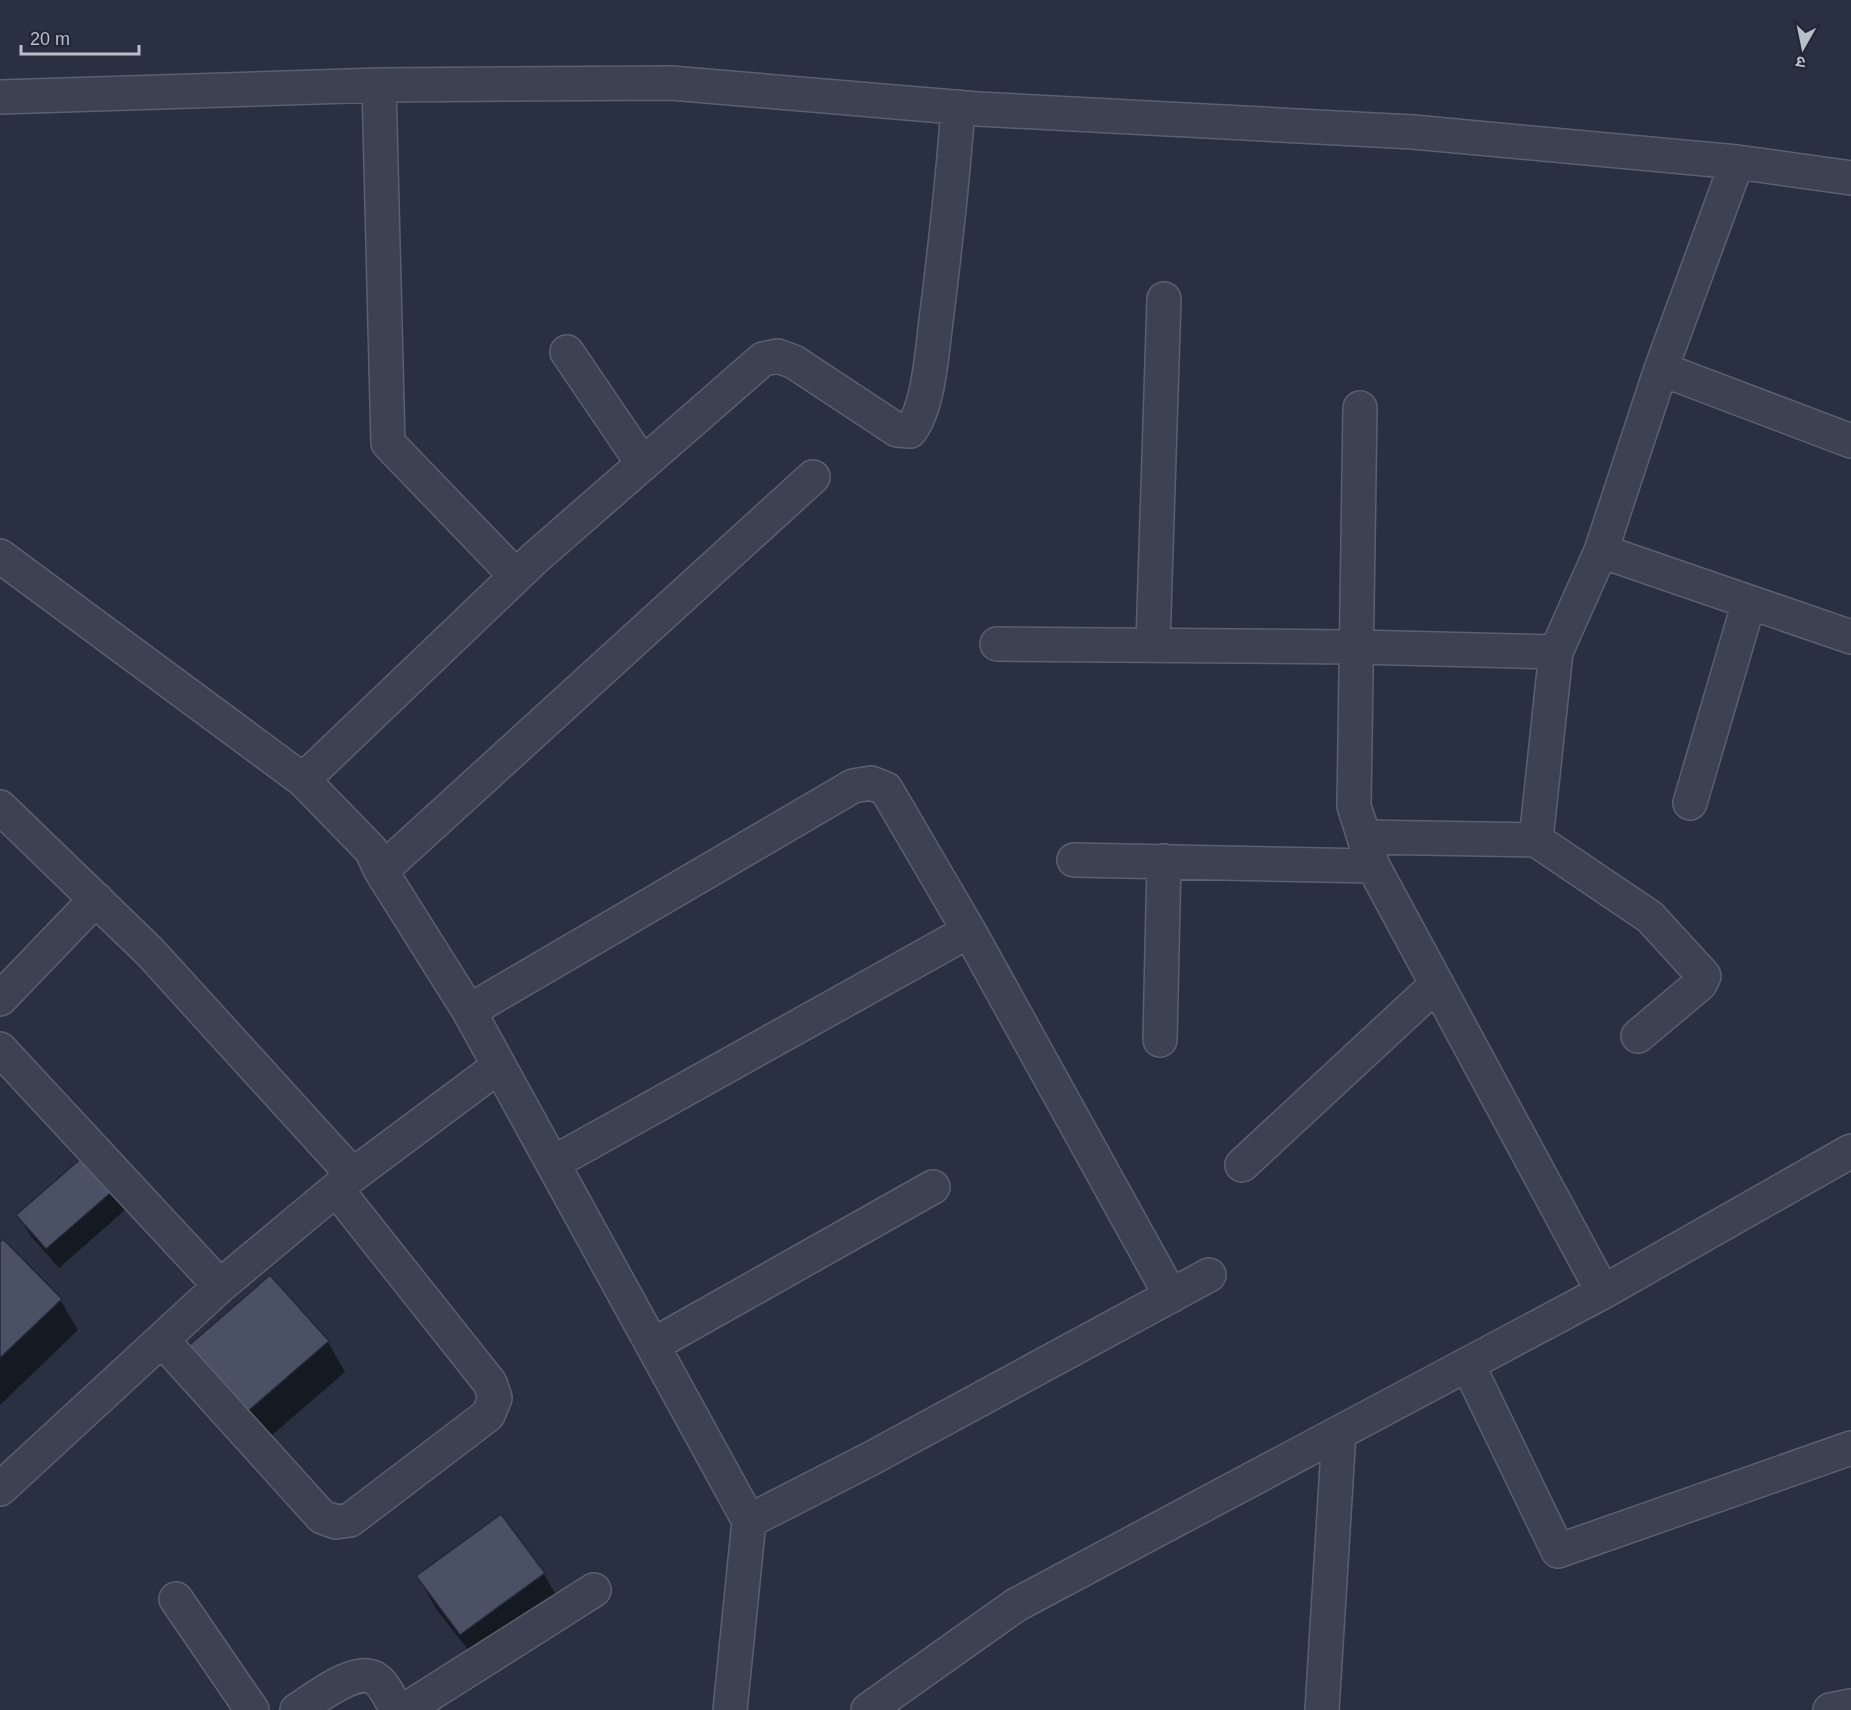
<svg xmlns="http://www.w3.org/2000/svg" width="1851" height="1710" viewBox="0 0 1851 1710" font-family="Arial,'Noto Sans Devanagari',sans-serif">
  <rect width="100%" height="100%" fill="#283041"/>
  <path fill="#0007" d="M114,1190L125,1210L59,1268L30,1235L18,1215Z
    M0,1244L60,1300L78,1330L0,1405Z
    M328,1342L345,1372L264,1442L189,1348Z
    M500,1516L544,1574L561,1604L479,1664L435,1607L418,1577Z"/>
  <path fill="#4a5165" stroke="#232939" stroke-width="1.5" d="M85,1155L115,1189L46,1249L16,1215Z
    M3,1239L62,1299L0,1358V1242Z
    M270,1275L329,1341L246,1413L187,1347Z
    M501,1514L545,1573L460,1635L416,1576Z"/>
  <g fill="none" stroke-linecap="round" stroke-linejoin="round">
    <defs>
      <path id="minor" d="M379,85L388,443L516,576
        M0,97L379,85L671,83L978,109L1413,132L1737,162L1851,178
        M567,352L643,464
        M1661,369L1851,441
        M1360,408L1354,806L1373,866L1603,1292L1851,1151
        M1601,551L1851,637
        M0,556L303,780L371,850L381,871L469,1011L749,1521L730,1710
        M997,644L1357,647L1556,652
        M1153,644L1164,299
        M303,780L535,558L763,359L778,356L794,362L897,430L910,431C929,407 932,351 936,321C945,249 953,179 958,107
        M1690,803L1749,602
        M0,807L150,952L353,1175
        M1365,837L1536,840L1650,917L1704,976L1700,984L1638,1036
        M1536,840L1556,652L1601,551L1661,369L1737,162
        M1074,860L1373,866
        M381,871L813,477
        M0,999L96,899
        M469,1011L853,786L871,783L886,789L969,931L1171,1296
        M1160,1040L1164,861
        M0,1049L220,1286
        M553,1163L969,931
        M1242,1165L1437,984
        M162,1340L322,1517L336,1522L350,1520L488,1415L495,1398L490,1383L336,1189
        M653,1345L933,1187
        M1468,1365L1558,1551L1851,1448
        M0,1489L220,1286L353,1175L499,1066
        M749,1521L870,1459L1209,1275
        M176,1599L252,1710
        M297,1710C315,1699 357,1665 376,1679C385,1685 391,1701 397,1710
        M405,1710L594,1590
        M868,1710L1016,1605L1603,1292
        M1322,1710L1339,1433
        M1830,1710L1851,1706"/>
    </defs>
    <use href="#minor" stroke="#5a606f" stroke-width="36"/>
    <use href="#minor" stroke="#3c4251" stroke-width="33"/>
  </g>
  <g transform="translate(1803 48) rotate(189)" stroke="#212737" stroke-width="4.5" paint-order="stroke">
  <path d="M0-4.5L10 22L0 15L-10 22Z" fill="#b9becb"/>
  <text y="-9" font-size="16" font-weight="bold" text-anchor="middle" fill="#b9becb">उ</text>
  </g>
  <path d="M21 45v9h118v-9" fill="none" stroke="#b9becb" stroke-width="3"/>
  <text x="30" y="45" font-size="18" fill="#b9becb" stroke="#212737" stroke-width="4.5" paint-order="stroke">20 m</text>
</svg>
